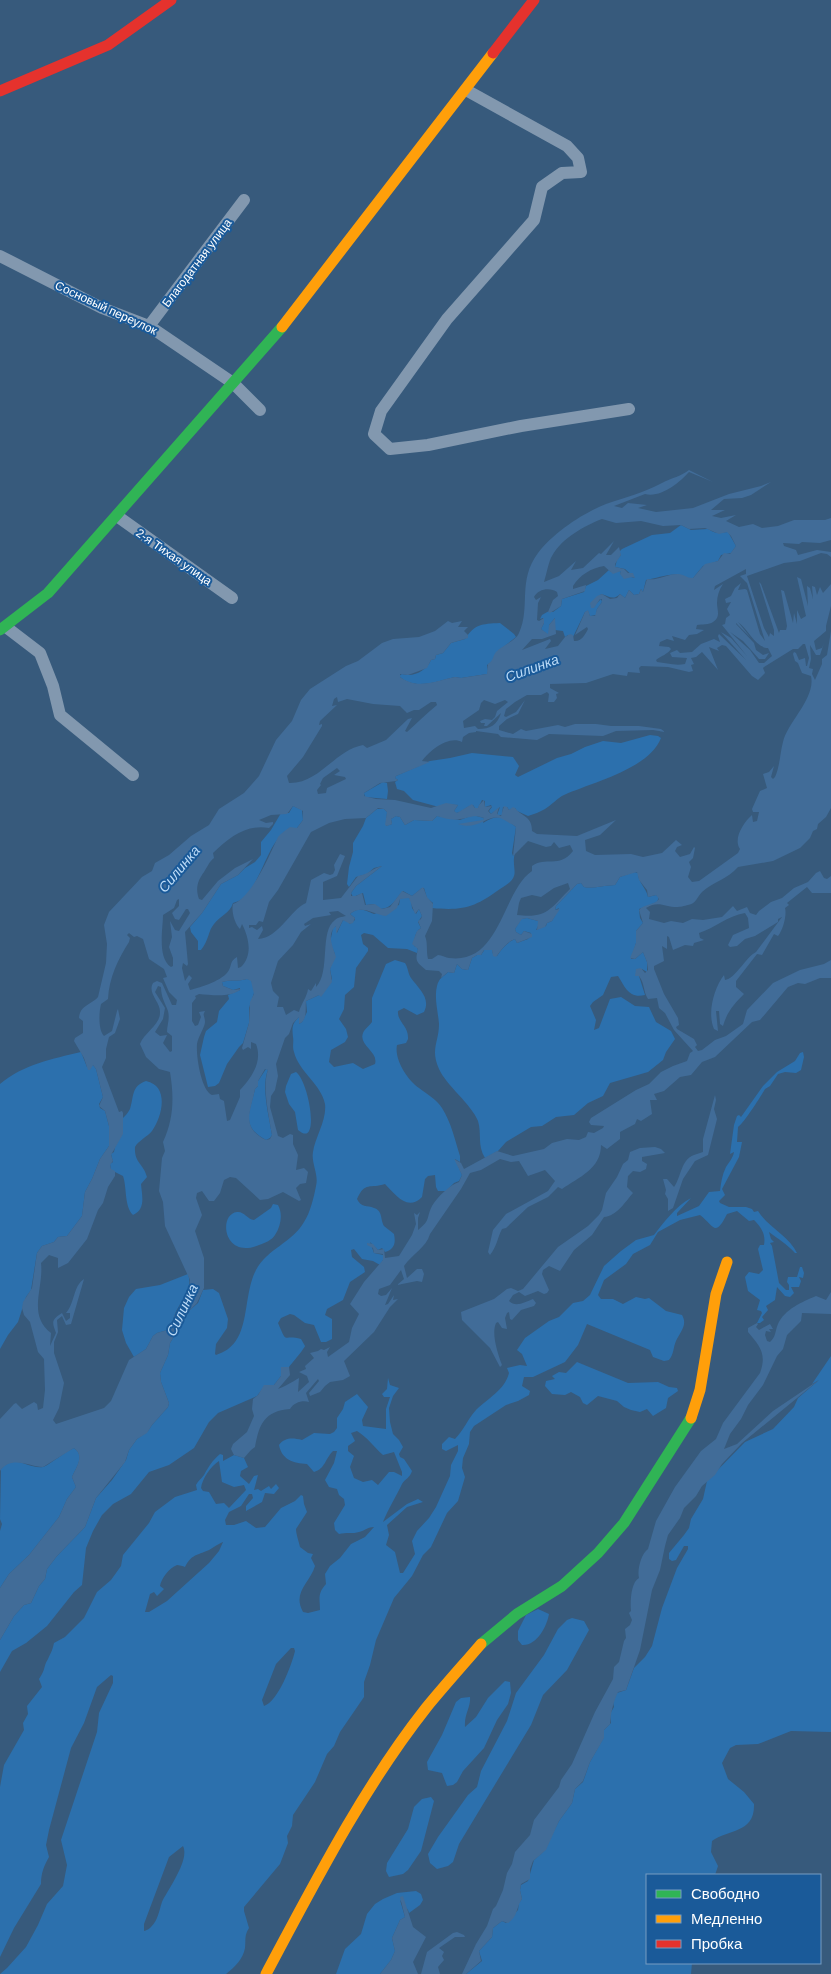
<svg xmlns="http://www.w3.org/2000/svg" width="831" height="1974" viewBox="0 0 831 1974" font-family="Arial,sans-serif">
  <rect width="100%" height="100%" fill="#375a7c"/>
  <path fill="#2c70ad" fill-rule="evenodd" d="M681,525L691,530L708,529C715,534 719,533 728,532L736,546L731,553L721,555L718,561L703,566L693,578H687C675,570 659,578 646,580L643,592L641,589L639,594L634,595L629,590L625,598L620,594C613,601 609,596 601,594L596,604L601,599L602,602L597,609L596,615L590,616L588,611L585,612L573,637L568,635L565,637L563,631L555,630V618L549,625V634H547L541,629L544,623L543,618L540,619L542,615L549,611L548,612H553L561,606L562,599L584,592L586,586L598,580L609,570L611,572L621,571L620,574L635,578L625,569L615,567L617,560L621,555L619,552L622,549L652,535L670,533Z
    M500,623L514,634L516,637L497,652L493,661L487,665L488,671L487,674L461,678L455,677C437,681 415,691 399,676L402,674C414,678 427,670 431,660L435,659L436,655L443,653L451,643L465,639C475,624 481,624 500,623Z
    M650,735L658,736L661,738C649,769 593,782 564,795C557,798 552,805 545,809C540,812 534,814 528,816L517,811L515,808L509,810L507,807H503L502,815H497L500,807L491,814L489,811L492,807L491,805L485,807V801L482,800L478,808H475L473,805C466,806 463,812 456,813L454,811L458,805L444,804L439,807L413,800L404,791L397,789L395,782L398,780L395,778L396,776L430,761L450,758L472,753L513,757L519,766L515,775L518,777L557,758L571,754L585,747L603,741L621,743Z
    M383,782L387,783L388,791L387,799L365,797L364,793Z
    M293,806L302,810L303,820L297,828C264,830 264,896 233,903C230,913 220,916 214,924C208,931 209,940 201,950H198V941L191,932L190,927L202,913L221,884L238,875L245,868L255,862L261,855V842L271,830L281,813H289Z
    M377,809H384L387,812L386,826L392,824L391,819L396,816L400,817L405,825L414,820L432,821L437,816L460,820L473,815L484,818L483,823C497,814 504,816 516,827L512,853L513,856L515,853C512,862 516,871 514,876C512,882 506,885 500,889C475,907 464,911 432,908L433,903L427,898L424,888H422L412,896L403,891C395,899 393,908 380,909L374,904L366,905L363,893L353,897L351,893L356,886L382,866L374,868L367,874L356,877L349,887L347,884L349,867L353,852V843L363,826L366,818Z
    M634,872L638,873C638,883 646,887 648,897L656,895L659,897L657,902L639,909L640,918L643,923L636,931V943L631,959H635L643,952L647,962V972L642,969H636V976H639L645,995C629,999 625,987 618,976L611,977L603,995L593,1002L590,1006L596,1020L594,1030L599,1028L610,999L621,997L635,1006L649,1007L656,1022L671,1031L675,1039L666,1052L663,1060L648,1072L610,1083L603,1096L588,1103L574,1115L556,1117L542,1126L531,1127L506,1142L498,1151L485,1158C477,1145 482,1134 478,1121C472,1105 446,1085 439,1069C430,1049 439,1042 439,1024C438,1011 434,998 437,986C439,978 443,977 448,972L454,973L457,964L462,969L468,970L472,958L477,955H481L485,949L492,950L493,954L497,956C501,949 509,941 515,939L517,943L528,939L531,933L524,931L521,935L516,932L515,929L521,919L527,918L538,921L539,924L536,930L546,926L547,923L552,921L559,908L555,910L556,906L577,884L581,883L584,887C593,889 605,885 615,885L620,877Z
    M405,897H408L411,900L412,908L416,914L419,909L422,916L418,922L421,928C415,931 414,940 414,946L417,947L418,950L417,953L407,949L388,948L373,935L364,933L361,935L363,944L368,948V951L356,968L354,987L345,995L344,1009L339,1019L346,1029L348,1037L345,1042L331,1050L329,1062L334,1067L353,1063L363,1069L375,1064C379,1051 356,1045 364,1031C366,1028 370,1025 372,1022V998L386,964L395,960L405,963C408,967 408,974 411,978C419,989 431,998 424,1012L417,1015L404,1008L398,1011C397,1022 409,1026 408,1039L406,1043L397,1045C394,1059 407,1080 419,1088C428,1095 436,1099 442,1108C451,1122 455,1140 460,1156V1162L455,1159L462,1175L459,1181L454,1183L446,1191H438L436,1187L435,1175L428,1176L425,1179L422,1197C407,1212 395,1194 385,1184C370,1189 365,1181 357,1199C361,1208 367,1205 374,1208C383,1211 380,1219 384,1226C387,1229 391,1231 394,1234C396,1244 394,1249 385,1252L382,1248L378,1250L370,1242L374,1253L383,1255V1260L380,1265L373,1261L362,1259L354,1249L351,1250L352,1257L364,1267L365,1272L350,1282L343,1300L327,1309L325,1315L332,1319V1339L326,1342H321L314,1325L305,1323L294,1315L290,1314L281,1318L278,1323C288,1346 282,1334 301,1339L305,1346C304,1349 293,1362 289,1367H281V1376L274,1385L263,1388L257,1396L218,1413L209,1422L194,1448L169,1465L149,1472L131,1494L113,1504L102,1515L93,1531L86,1548L82,1585L74,1592L47,1626L26,1643L12,1651L0,1672V1640L14,1616L24,1605L31,1603L39,1586L45,1579L47,1569L57,1556L85,1527L96,1498L112,1480L126,1460L129,1450L137,1439L148,1431L152,1425L168,1407L169,1403L161,1382L160,1373L168,1355L170,1343L190,1310L198,1303L203,1290L213,1289L219,1293L228,1319L227,1328L216,1344L215,1354L216,1355C253,1344 241,1299 256,1270C267,1249 293,1242 304,1222C310,1213 314,1197 316,1186C319,1175 311,1163 313,1152C315,1137 327,1120 325,1104C321,1084 299,1072 294,1052C292,1047 294,1042 293,1037C292,1027 292,1024 299,1017V1024L302,1022L307,1012L306,1001L319,995L332,979L330,969L335,954L330,943L333,928L336,926L337,933L343,920L347,921L350,924L355,920V918L350,914C359,906 365,910 374,914L399,905L400,899Z
    M247,979L251,980L255,990L249,1008V1023L243,1043L239,1047L227,1064L219,1083L215,1086L208,1087L200,1055L204,1037L206,1031L217,1022L219,1011L229,999L228,995L240,990V988L233,990L223,986L222,982C231,979 238,982 247,979Z
    M81,1052L87,1067L93,1065L96,1069L103,1097L99,1104L100,1108L105,1111L109,1126V1146L100,1159L92,1179L85,1192L82,1216L67,1236L58,1237L54,1242L42,1246L37,1253L31,1290L26,1297L18,1322L8,1335L0,1349V1084C24,1064 52,1059 81,1052Z
    M803,1052L804,1057L801,1070L796,1073L785,1072L778,1074L770,1086L765,1089C761,1096 744,1123 738,1127L737,1142H742L739,1157L722,1189L725,1195L719,1201L720,1203L729,1207H746L752,1209L754,1212L758,1211C768,1227 789,1236 797,1253H795C787,1244 778,1239 769,1232L771,1239L774,1242L770,1243L772,1246L779,1283L786,1290H789V1285L787,1282L788,1277H797L800,1267H802L804,1273L803,1278L799,1277L801,1281L799,1287H791L794,1293L790,1297L785,1296L777,1287L775,1300L766,1306L768,1310L762,1317L764,1320L760,1323H757L762,1313L761,1311L757,1310L760,1300L748,1291L745,1277L749,1272L759,1274L763,1270L758,1249L760,1245H764C766,1234 761,1227 754,1220L749,1221L737,1211L727,1214C715,1238 714,1226 700,1215L680,1220L658,1232L650,1245L633,1254L626,1264L604,1280L598,1295L601,1299H613L623,1304L636,1297L645,1299L649,1298L666,1311L682,1315C688,1325 680,1332 676,1341C673,1348 674,1354 669,1360L664,1361L653,1357L650,1350L587,1324L578,1345L565,1362L533,1377H524L522,1386L530,1391L529,1395L518,1401L506,1405L474,1426L470,1432L469,1444L463,1458L462,1468L465,1477L458,1501L447,1513L431,1547L423,1555L412,1576L394,1598L376,1640L370,1665L364,1682V1697L340,1732L334,1746L327,1754L315,1782L293,1815L292,1826L287,1836L288,1843L280,1864L244,1907V1911L249,1928C244,1936 246,1939 245,1948C243,1959 235,1967 226,1974H0L7,1968L26,1947L38,1925L47,1904L63,1886L67,1865L61,1840L97,1732L99,1713L113,1683V1676L111,1675L97,1687L84,1723L71,1748L49,1830L46,1845L49,1857C44,1866 41,1873 41,1884L14,1928L0,1957V1787L4,1765L24,1730L23,1723L28,1714L27,1706L42,1687L39,1679C46,1669 43,1667 48,1659C51,1652 52,1652 54,1643L65,1637L84,1618L97,1592L111,1580L121,1566L123,1555L149,1523L155,1512L175,1497L197,1490L196,1485C198,1481 201,1479 204,1475C209,1466 212,1461 220,1454L223,1455V1461L234,1455L244,1458L248,1467L241,1471L240,1476L249,1484L254,1476L258,1475L254,1490L258,1489L261,1491L269,1486L271,1489L276,1484L279,1488L274,1494L265,1493L262,1502L246,1511V1506L253,1498L252,1494H249L241,1506L229,1512L225,1520L226,1525H234L246,1521L256,1528L265,1527L281,1508L295,1501L301,1495L303,1496L304,1504L307,1512L296,1529C296,1534 299,1542 300,1547L308,1553L313,1554L311,1558L315,1566C310,1583 292,1592 303,1612L308,1613L320,1610C320,1599 317,1594 326,1584L325,1574L330,1566L340,1558L351,1544L365,1537L374,1527C368,1527 366,1530 359,1532C353,1534 346,1532 339,1534L335,1530L334,1523L345,1505L344,1499L339,1495L337,1489L329,1487L325,1480L334,1463L337,1451H333C325,1459 325,1469 314,1472L307,1464C293,1463 282,1460 279,1445C285,1437 293,1438 302,1440L314,1433L330,1434L334,1432L337,1428V1418L343,1409L345,1402L357,1394L368,1407L362,1420L363,1426L386,1429V1409L390,1397H384L382,1394L387,1389L388,1378L390,1385L399,1388L393,1396L389,1408L390,1422L393,1434L399,1440L403,1447L399,1454L400,1457L404,1459L412,1471C410,1478 405,1479 402,1484C396,1497 388,1509 383,1522L407,1504L418,1499L423,1502L407,1507L387,1525L389,1535L386,1545L395,1552L400,1573H403L415,1554L412,1541L417,1531L429,1518L436,1507L450,1476L451,1465L458,1451V1445L446,1451L442,1449V1444L449,1437L455,1439C464,1430 467,1420 476,1410C487,1399 505,1390 509,1373L507,1368L520,1365L527,1366L522,1354L517,1350L525,1338L549,1321L559,1317L573,1303L583,1301L590,1295L604,1266L621,1251L636,1240L654,1235C665,1221 675,1207 691,1198L677,1213V1216L699,1206L709,1192L720,1191C721,1183 722,1175 726,1167C729,1162 733,1158 734,1152L730,1154L734,1125L737,1116L739,1115L741,1117L763,1086L777,1072L795,1061L800,1053ZM357,1431C367,1437 374,1447 383,1455L394,1452L402,1472V1476L394,1472H389L378,1485L372,1480L363,1482L354,1478L350,1467L354,1456L348,1451V1446L355,1441L351,1433ZM219,1461L222,1482L234,1487L244,1485L246,1490L229,1508L224,1503L216,1504L209,1492L203,1491L201,1488C202,1479 211,1466 219,1461ZM223,1542L219,1551L209,1563L167,1601L149,1612H145L150,1594L154,1592L157,1596L164,1589L160,1586C161,1579 169,1568 177,1565C179,1565 183,1566 185,1567C191,1556 194,1556 204,1552C211,1550 217,1544 223,1542ZM291,1648H294L295,1651C292,1664 278,1702 264,1706L262,1700L276,1664ZM183,1846C190,1860 168,1889 162,1902C159,1911 158,1920 151,1927C148,1930 147,1930 144,1931V1924L169,1857Z
    M266,1069L268,1070C261,1087 269,1116 272,1135L270,1138L266,1140C240,1126 250,1112 255,1089L258,1086V1081Z
    M296,1072C309,1081 321,1150 298,1130L295,1112L289,1104L285,1092L286,1086L291,1074Z
    M146,1081C170,1086 162,1117 152,1131C147,1137 138,1141 135,1147C134,1163 144,1164 147,1177L141,1184C142,1196 146,1209 133,1215C124,1206 127,1187 123,1176L111,1170L110,1164L113,1162L111,1154L114,1152C116,1139 124,1134 122,1119C125,1116 128,1113 130,1109C134,1097 131,1086 146,1081Z
    M273,1204L278,1205C283,1214 281,1226 275,1235C272,1240 265,1243 259,1245C223,1260 218,1214 237,1212C244,1211 247,1219 254,1220L271,1208Z
    M188,1274C194,1292 179,1301 174,1317C172,1321 172,1325 171,1329L157,1333L153,1336L146,1349L134,1357L126,1343L122,1330L124,1308L129,1297L136,1289L160,1285Z
    M831,1356V1732L791,1731L758,1744L736,1745L730,1748L722,1763L728,1779L744,1792L754,1804C755,1834 728,1829 712,1841L711,1852L718,1866L715,1875H647V1963H692L691,1974H466L482,1961L479,1951L492,1937L493,1928L502,1921L506,1923L518,1910L519,1903L522,1899L520,1890L521,1885L528,1881L534,1860L543,1852L559,1821L572,1803L575,1789L583,1782L590,1762L604,1737V1730L611,1723L610,1714L614,1707L613,1702L617,1693L626,1690L634,1668L645,1657L652,1646L662,1608L677,1568L688,1549V1546H684L676,1560L672,1561L669,1559V1553L684,1535L689,1528L691,1519L703,1499L707,1481L745,1442L773,1429L794,1407L798,1398L819,1380L812,1384Z
    M577,1362L628,1383L658,1382L669,1387L677,1388L678,1391L668,1398L666,1408L653,1416L647,1409L640,1412L631,1410L624,1407L617,1401L598,1396L587,1405L583,1403L580,1397L571,1392L565,1395L552,1394L545,1386L546,1381L555,1379L552,1376L559,1372L566,1373Z
    M74,1448C85,1456 77,1466 72,1477L76,1487L67,1499L59,1517L29,1555L9,1574L0,1588V1531L2,1524L0,1519L1,1469C16,1453 26,1469 43,1467C48,1466 66,1451 74,1448Z
    M538,1609L549,1614C547,1626 537,1646 522,1645L518,1640V1631L526,1615Z
    M572,1618L584,1621L589,1630L567,1670L543,1695L531,1725L459,1844L453,1862L448,1866L437,1869L430,1863L428,1854L438,1837L468,1795L477,1787L481,1771L507,1721L516,1693L544,1655L558,1629L567,1620Z
    M505,1681L510,1682L511,1693L508,1704L497,1720L484,1748L463,1771L457,1782L453,1785L447,1786L442,1773L428,1770L427,1762L442,1735L456,1702L461,1698L470,1697C471,1707 464,1714 465,1727L476,1717L488,1698Z
    M431,1797L434,1801L421,1851L408,1870L403,1874L389,1877L386,1871L387,1863L408,1829L414,1807L422,1799Z
    M416,1891L421,1894L423,1900L420,1905L409,1913L408,1910L400,1900L405,1917L400,1920L392,1938L395,1951L391,1960L380,1974H336L345,1949L361,1934L367,1914L375,1904L383,1899L397,1893Z"/>
  <path fill="#416c98" fill-rule="evenodd" d="M689,470L713,482L689,472C679,483 661,498 645,494L614,506L622,508L628,503L647,505L638,508L656,512L693,508L729,494L761,486L771,482L751,495L742,498L724,499L711,510H725L712,516L721,518L736,515L726,521L739,527L753,524L762,528L778,526L794,520H825L831,518V540L820,543L802,542L799,544L783,543L784,546L796,550L798,555L817,550L831,552V557L827,554L821,553L800,561L784,563L747,576L764,628L769,637L770,633L774,636V630L759,582L761,584L779,633L780,630H786L787,626L781,590L784,591L793,623L794,613L797,624V610L801,619L806,616L797,577L801,579L808,606L807,586L810,588L813,599L812,586L815,587L817,595L820,587L823,593L831,584V606L826,626V631L814,641L816,650L822,648L824,643L820,655H816L810,645L811,659L809,668L813,669L812,674L815,680L822,664V659L827,655L831,631V808L826,817L818,824L817,829L813,831L810,838L800,848L773,861L738,867C728,879 713,882 702,892C697,897 696,904 688,905C685,906 679,907 677,907C665,907 658,900 646,908L650,912L649,919L664,923L671,921L683,923L692,919L703,920L722,917L733,906L737,911L747,907L750,913L756,915L759,911L771,902L782,898L794,888L808,882L816,873L820,871L824,878L827,879L831,876V893H812L807,887L787,903L789,905L785,908C787,915 783,930 778,936L774,934L762,955L757,954L736,981V987L744,994C734,1004 727,1012 723,1026L720,1024L719,1011H716L718,1031L714,1029C707,1013 714,988 724,975L725,980C735,979 746,957 756,952L782,917L778,919V922L755,936L745,939L737,946L730,947L728,945L733,935L749,928L748,918L745,913C727,916 715,928 699,933L700,938L704,940L694,943L693,946L685,945L673,950L669,937L667,936V949L662,946L664,961L654,966V969L664,994L678,1018L679,1025L676,1027L677,1029L694,1039L697,1045L695,1047L698,1051L702,1050L715,1040L726,1036L743,1024L747,1010L773,983L800,970L824,964L831,960V978H820L805,984L798,983L788,987L760,1020L752,1022L715,1057L702,1062L691,1075L680,1077L664,1091L654,1094L657,1100H650L652,1114L641,1121L637,1119L635,1124L620,1132V1139L607,1149L601,1145C601,1169 579,1177 562,1189L558,1187L548,1197L528,1207L506,1228L502,1229C497,1239 497,1246 490,1255L488,1252L493,1230L506,1214L548,1191L555,1181L545,1170L528,1176L519,1161L511,1162L500,1159L481,1170L470,1173L461,1189L430,1234C426,1248 412,1254 404,1266L407,1278L417,1269H422L424,1274L422,1282L417,1281L397,1285L404,1279L401,1270L390,1285L379,1289L378,1294L381,1296L386,1295L392,1288L385,1305L388,1304L394,1295L393,1300L398,1299L390,1307L374,1332L344,1361L350,1376L343,1380L330,1382L325,1386L320,1392L310,1396L309,1393L319,1381L318,1379L306,1393L309,1402C303,1400 294,1402 290,1409C264,1411 259,1425 255,1447L251,1450L244,1458L234,1455L231,1449L233,1444L247,1432L254,1416L252,1409L253,1399L258,1395L264,1385H274L281,1376V1367H289L290,1375L278,1389C284,1387 292,1382 299,1378L298,1392L309,1382L307,1376L299,1372L306,1369L305,1366L314,1358L310,1353L318,1351L321,1349L324,1350L330,1347L327,1352L328,1357L349,1342L352,1328L359,1314L350,1304L364,1282L383,1260V1254L374,1253L373,1248L367,1245V1243L373,1244L378,1250L384,1249L385,1258L399,1256L412,1235L416,1224L414,1213L417,1215L420,1212L418,1218V1230C431,1220 426,1218 432,1206C438,1196 450,1185 459,1182L462,1175L454,1159L461,1163L464,1169L497,1151L513,1156L544,1149L552,1143L567,1139L579,1140L586,1137L588,1132L594,1133L603,1128L604,1126L591,1125L589,1122L591,1118L636,1090L649,1084L661,1072L673,1066L687,1061L690,1053L693,1051L674,1030L665,1013L659,1008L657,998L648,999C643,991 645,984 639,976H635L636,969L641,968L645,973L648,970L647,962L643,952L635,959L630,958L636,943V931L643,923L639,910C644,904 655,905 659,899L656,895L648,897L647,890L639,880L637,872L620,877L615,885C605,885 593,889 584,887L581,883L577,884L556,906L555,910L560,909L552,921L547,923L545,927L537,930L538,921L527,918L522,919L515,929L516,932L521,935L524,931L532,934V937L517,943L515,939C508,941 501,950 496,957L493,956L492,950H484L481,955H477L472,958L468,970L462,969L457,964L454,973L448,972L441,978L442,974L439,971L426,970C416,962 415,961 418,949L412,944L417,931L421,928L418,921L421,919L422,916L419,909L415,914L409,898L400,899L397,908L386,916C373,914 361,904 350,914L355,918L353,923L350,924L343,920L336,934V926C326,934 333,947 336,957L330,969L332,982L321,997L319,995L306,1001C305,1009 308,1020 299,1024V1017L293,1023L289,1034L285,1038L276,1064L278,1076L275,1090L271,1096L270,1107L278,1136L283,1138L290,1134L293,1135V1144L298,1155L296,1170L304,1168L308,1172L306,1183L300,1184L296,1188L301,1200L299,1201L283,1192L268,1199L260,1200L236,1178L230,1177L224,1180L220,1193L214,1201H209L202,1191L197,1193L196,1198L202,1215L195,1231L204,1258V1288L197,1303L190,1310L170,1343L168,1355L160,1373L161,1382L169,1403L168,1407L152,1425L147,1433L137,1439L129,1450L125,1462L96,1498L85,1527L57,1556L47,1569L45,1579L39,1586L31,1603L24,1605L14,1616L0,1640V1588L9,1574L29,1555L59,1517L67,1499L76,1487L72,1477C76,1467 85,1456 74,1448L43,1467C28,1466 11,1455 0,1471V1419L14,1404L16,1403L22,1409L34,1402L37,1404L38,1410L43,1408L45,1390L44,1359L38,1352L30,1322L24,1315L22,1308L23,1302L32,1288L37,1253L42,1246L54,1242L58,1237L67,1236L82,1216L85,1192L92,1179L100,1159L109,1146V1126L105,1111L99,1106L103,1097L96,1069L93,1065L90,1070H88L84,1058L74,1041L75,1038L83,1033V1021L79,1018C80,1005 91,1005 98,997L106,963L107,944L104,925L109,912L142,877L152,871L155,863L169,855L191,836L209,825L219,809L244,793L259,776L276,740L292,721L301,700L310,689L346,666L358,661L382,643L393,639L419,637L435,631L448,621L452,623L462,621L458,627H468L464,631L468,635V638L451,643L443,653L436,655L435,659L431,660L427,668L408,675L400,674V677C418,690 435,681 455,677L461,678L487,674L488,664C494,660 492,657 496,652C502,645 515,642 519,633C531,607 517,581 538,553C553,533 583,513 606,504C626,497 643,493 662,483C671,478 682,476 689,470ZM602,519L616,523L641,521L663,526L681,525L689,529L705,528L719,534L727,532L731,536L736,546L730,554L724,553L718,561L705,564L693,578C686,578 684,574 678,574C667,574 657,581 647,579L643,592L641,589L639,594L634,595L629,590L625,598L620,594L617,598L610,599L602,594L597,596L590,603L591,608H594L600,599H602V602L597,609L595,616H590L588,610L585,612L575,635L587,627L588,629C585,635 581,642 574,641L573,635L570,634L565,637L558,646L545,649L551,641L550,639L522,650L532,639H542L556,634L555,618L549,625L548,634L541,629L544,623V618L539,621L537,620L538,603L541,597L536,600L534,597C538,589 550,587 557,592L558,596L553,600L548,612L550,613L561,606L562,599L585,591L586,585L573,589V586C580,575 591,568 604,566L613,574L621,571L620,574L624,579L632,577L635,578L633,573H628L624,569L615,567V564L621,555L619,547L611,555H606L614,541L601,554L599,553L583,568L571,570L576,561L559,576L544,582C546,576 549,560 552,556C562,538 584,526 602,519ZM746,569V574L740,576L747,583L765,641L760,634L747,590L745,589L738,590L741,583L735,588L731,596L725,599L726,603L731,602L727,609L730,615L726,618L725,624L722,625L747,656L731,638L721,632L746,660L719,634L718,636L720,642L714,639L701,644L692,652L680,653L677,650L670,653L672,657L687,658L685,664C675,666 666,663 657,662L656,660C661,656 668,654 671,649L669,647L659,646L660,642L667,639L674,641L672,636L685,640L689,635L697,634L704,630L696,629L697,625C702,624 709,625 713,622C721,617 717,610 717,603C717,596 719,590 723,584L714,590L715,586ZM738,622C748,629 756,648 768,648L772,656L764,663H759L750,650L730,632L743,641L759,659H765L769,653L763,655L756,650L754,643L736,624V623L751,638ZM803,644H805L809,658L807,666H806L805,658L799,660L796,653L794,652L793,654L795,661L798,663L802,673L811,676C816,698 787,723 783,742C780,753 780,766 775,777L773,779L771,777L774,766L769,772L763,774L767,788L760,791L752,809L753,812H759L757,821L753,822L752,815C743,823 733,839 740,849L738,853L699,881L692,882L688,877L691,867L689,862L693,858L695,848L694,847L690,854L680,857L675,851L677,847L682,845L676,840L662,853L643,857L631,854L595,855L586,851L585,840L600,835L616,820L577,836L537,834L532,831C532,816 522,817 515,808L513,807L509,810L507,807L504,806L501,816L497,814L499,807L491,814L488,811L492,806L485,807L484,800L479,805L478,808H475L472,804L457,813L454,811L458,805L446,803L431,808L395,800L376,799L364,796V793L380,783L396,781L398,780L395,778L396,776L430,762L422,761C430,750 449,735 462,742L463,737L469,733L476,732V731L498,734L501,737L537,740L549,734L603,736L616,731L653,730L665,732L661,729L639,726H611L596,724H575L565,727L558,725L526,731L521,729L513,734L499,730V726L507,719L518,714L525,700L516,712L506,717L504,716L506,709L515,702L527,695H541L547,692L549,694L548,702H554L557,698L556,694L559,693L550,688V684L586,683L613,674L627,676L628,672L640,673L639,668L641,666L668,667L689,672L693,671L691,665L694,664L691,658L696,657L702,652L718,670L709,647L719,651L717,648L722,645L726,646L752,676L758,680L765,673L763,668L764,667L793,649H798ZM337,697L338,702L347,699L373,704L400,706L407,713L414,710H419L431,702H436L437,705C426,714 417,723 407,732L405,731L412,718L408,719L386,740L367,748L363,745C335,750 319,784 289,783L287,776L303,757L322,726V724L319,725L320,721L337,705L332,706L334,699ZM484,700L495,704L505,700L508,702L497,711L495,717L492,720L485,719L480,721L481,723H485L484,726H487L501,713C497,725 491,729 478,729L475,726L464,728L463,721L479,710L481,703ZM337,768L340,771L334,775L345,777L346,779L327,788L326,793L318,794L317,790L321,785L320,784L323,778ZM293,806L303,811V820L297,828L290,827C286,830 281,833 278,837C269,856 252,897 233,904C231,911 235,925 240,929L242,924C249,938 253,955 241,967L238,968L237,957C230,961 232,964 229,970C223,981 201,987 190,990L188,984L192,978L189,975L185,981L182,968L183,963L187,966L188,964L185,932L202,913L221,884L238,875L253,859L235,868L218,881L202,900L199,899C195,888 198,880 204,872C208,866 209,862 214,858L213,853C230,837 246,824 269,828L273,824V822L266,823L259,820L271,815L287,814ZM378,808L384,809L387,812L385,825L387,826L392,824L391,819L396,816L400,817L405,825L414,820L432,821L437,816C444,818 452,821 460,819C470,818 474,814 484,818L483,820L458,824C480,832 490,809 506,821C510,824 513,824 516,827L513,856L528,841L546,847L551,846L554,842L559,848L570,845L573,851C559,869 545,856 532,866V871C502,891 501,965 449,958C446,958 442,955 438,955L432,959H428C426,950 428,943 425,936L432,921L433,904L427,897L423,887L412,896L402,891L390,907L382,909L375,904L365,905L362,893L356,896H351V893L356,886L382,866C373,868 367,875 358,876L341,898L323,900V882L337,876L345,856L340,854L334,865L335,870L333,874L330,875L324,873L311,880L306,903C290,910 279,938 258,939L263,930L262,926L257,930L252,927L249,928V925H256L259,921L263,922L269,902L278,890L311,832L329,823L345,819L366,818ZM568,883L570,889C551,908 547,919 517,915L519,903L521,898L532,895L541,897L554,888ZM179,899V906L172,913L175,919L179,920L186,909H188L190,913L179,931L175,930L170,921L172,937L169,947L173,958V966L171,967C157,958 163,929 163,915L174,908L177,900ZM338,911L346,916C342,917 338,917 335,920C319,931 331,972 316,987V983L311,991L308,989C307,997 301,1004 299,1012L294,1010L286,1015L283,1007H277L279,997L273,991L271,983L278,961L293,945L301,932L311,924L305,926L304,924L313,918L331,915L329,912ZM129,933L134,937L137,936L143,939L149,959L164,969L167,977L163,978L169,992L177,1000L176,1005H172L162,983L157,981L153,983C147,994 161,1002 160,1013C160,1025 144,1033 140,1044L146,1057L159,1069L170,1072C174,1097 174,1118 163,1142L165,1151L162,1158L159,1191L163,1202L165,1226L190,1280L189,1290L174,1316L171,1329L157,1333L153,1336L146,1349L129,1360L111,1401L104,1408L56,1424L53,1420L59,1408L64,1383L54,1353V1342L58,1332L57,1320L62,1316L66,1325L71,1324L84,1279C73,1286 75,1303 66,1313H70V1318L66,1321L62,1313C51,1320 52,1322 56,1333L50,1346L51,1333C27,1315 44,1288 41,1263L49,1255L58,1258V1268L68,1263L87,1239L98,1210L103,1203L108,1187L115,1176V1171L111,1169L110,1165L113,1161L111,1155L123,1134V1113L122,1111L119,1112L102,1067L106,1058V1049L109,1037L115,1033L120,1019L118,1009L117,1011L112,1031L104,1036C98,1030 99,1012 101,1004L108,999C109,978 118,959 129,942L130,938L127,935ZM247,979L251,981L254,994L250,1002L249,1023L242,1048L243,1050L248,1047L251,1049V1042L256,1044C263,1062 251,1078 240,1090V1097L230,1120L227,1121L224,1101L220,1099L219,1094L212,1095C201,1090 196,1056 197,1044C198,1037 205,1027 205,1022C205,1016 202,1016 205,1011L199,1012L201,1017L198,1025L195,1026L192,1021V1003L196,998L195,996L199,994C212,995 231,998 241,989L233,990L223,986L222,982C231,979 238,982 247,979ZM158,986L161,987C161,997 165,1003 168,1011C170,1019 167,1025 167,1032L172,1036V1051L170,1052L163,1043L167,1035L160,1036L155,1032L163,1019L165,1008L155,992ZM265,1069L268,1070C262,1086 269,1117 272,1135L270,1139L266,1140C240,1127 251,1111 255,1089L258,1086V1081Z
    M715,1095L716,1100L714,1109L717,1119L708,1155L695,1161L683,1179L673,1208L668,1211V1199L665,1194L666,1190L663,1179H667L674,1187C681,1178 681,1159 694,1155C697,1154 700,1153 703,1152V1139Z
    M655,1147L661,1149L665,1153L642,1157V1161L647,1164L646,1169L640,1172L633,1171L628,1176L627,1187L633,1193C625,1202 617,1216 604,1217L592,1235L574,1250L560,1271L549,1266L543,1270L542,1274L549,1290L547,1293L544,1294L538,1291L525,1296L519,1292L513,1295L509,1301C516,1308 525,1302 533,1299L536,1303L534,1306L521,1310L512,1320L510,1319L509,1312L507,1313L505,1318L507,1329L502,1328L498,1322L496,1323C491,1334 498,1354 502,1365L500,1367L490,1348L462,1320L461,1312L494,1299L507,1289L511,1288L518,1291L523,1289L558,1247L588,1226L599,1215L602,1210L606,1193L617,1177L623,1164L628,1160L630,1152L640,1148Z
    M831,1292V1314L802,1313L801,1321L787,1335L783,1349L777,1356L763,1385L748,1405L741,1419L730,1434L724,1449L737,1444L773,1411L819,1380L742,1443L722,1464L715,1475L702,1486L696,1496L684,1508L680,1518L668,1535L665,1546L660,1570L652,1590L640,1650L626,1690L618,1692C613,1703 611,1712 610,1724L604,1730V1738L590,1762L583,1781L575,1789L572,1803L559,1821L546,1850L533,1861L530,1869V1879L521,1884L520,1890L522,1899C516,1907 518,1917 508,1923L502,1921L493,1928L492,1937L479,1951L481,1961L466,1974H462L476,1944L487,1926L493,1909L496,1906L503,1890L507,1873L512,1864L515,1852L530,1835L534,1820L559,1787L561,1780L572,1764L595,1712L613,1679L614,1667L619,1662L624,1641L626,1638L625,1629L630,1625L632,1620L629,1613L631,1611C630,1602 631,1582 639,1578C637,1570 641,1554 648,1549L656,1521L675,1487L701,1451L716,1439L723,1423L760,1373C767,1354 760,1346 748,1332V1328L757,1323L758,1324L756,1327L759,1330L770,1324L773,1329H769L771,1332L766,1331L765,1335L767,1341L770,1342C776,1337 775,1331 778,1324C785,1309 802,1302 816,1296L826,1300Z
    M403,1896L413,1927L426,1937L413,1962L418,1974H380L391,1960L395,1951L392,1938L400,1920L405,1917L400,1897Z
    M457,1932L464,1935L465,1937H455L439,1948L444,1952L442,1956L444,1960L438,1967L440,1974H421L427,1952L453,1933Z"/>
  <g fill="none" stroke-linecap="round" stroke-linejoin="round">
    <path stroke="#8298af" stroke-width="12" d="M466,90L567,146L578,158L581,172L562,173L542,187L534,220L447,319L381,411L374,434L390,449L428,445L521,426L629,409
      M0,256L102,308L149,326L233,383L260,410
      M149,326L244,200
      M117,516L232,598
      M6,627L40,653L53,686L60,715L133,775"/>
    <path stroke="#30b455" stroke-width="11" d="M0,630L48,593L282,327
      M481,1644L517,1614L562,1586L598,1553L624,1523L691,1418"/>
    <path stroke="#ff9f0a" stroke-width="11" d="M282,327L493,53
      M691,1418L700,1390L716,1294L727,1262
      M266,1974C314,1884 363,1788 426,1708C444,1686 463,1665 481,1644"/>
    <path stroke="#e5322d" stroke-width="11" d="M493,53L534,0
      M0,91L108,45L171,0"/>
  </g>
  <g text-anchor="middle" stroke-width="4" stroke-linejoin="round" paint-order="stroke">
    <g font-size="12" fill="#fff" stroke="#1a5a99">
      <text transform="translate(197 263) rotate(-53)" y="4">Благодатная улица</text>
      <text transform="translate(106 308) rotate(25)" y="4">Сосновый переулок</text>
      <text transform="translate(174 557) rotate(35)" y="4">2-я Тихая улица</text>
    </g>
    <g font-size="14" font-style="italic" fill="#bcdbf7" stroke="#1a5a99">
      <text transform="translate(532 668) rotate(-20)" y="5">Силинка</text>
      <text transform="translate(179 869) rotate(-50)" y="5">Силинка</text>
      <text transform="translate(182 1310) rotate(-65)" y="5">Силинка</text>
    </g>
  </g>
  <rect x="646" y="1874" width="175" height="90" fill="#1a5a99" stroke="#769cc2"/>
  <rect x="656" y="1890" width="25" height="8" fill="#30b455" stroke="#769cc2"/>
  <text x="691" y="1899" font-size="15" fill="#ffffff">Свободно</text>
  <rect x="656" y="1915" width="25" height="8" fill="#ff9f0a" stroke="#769cc2"/>
  <text x="691" y="1924" font-size="15" fill="#ffffff">Медленно</text>
  <rect x="656" y="1940" width="25" height="8" fill="#e5322d" stroke="#769cc2"/>
  <text x="691" y="1949" font-size="15" fill="#ffffff">Пробка</text>
</svg>
